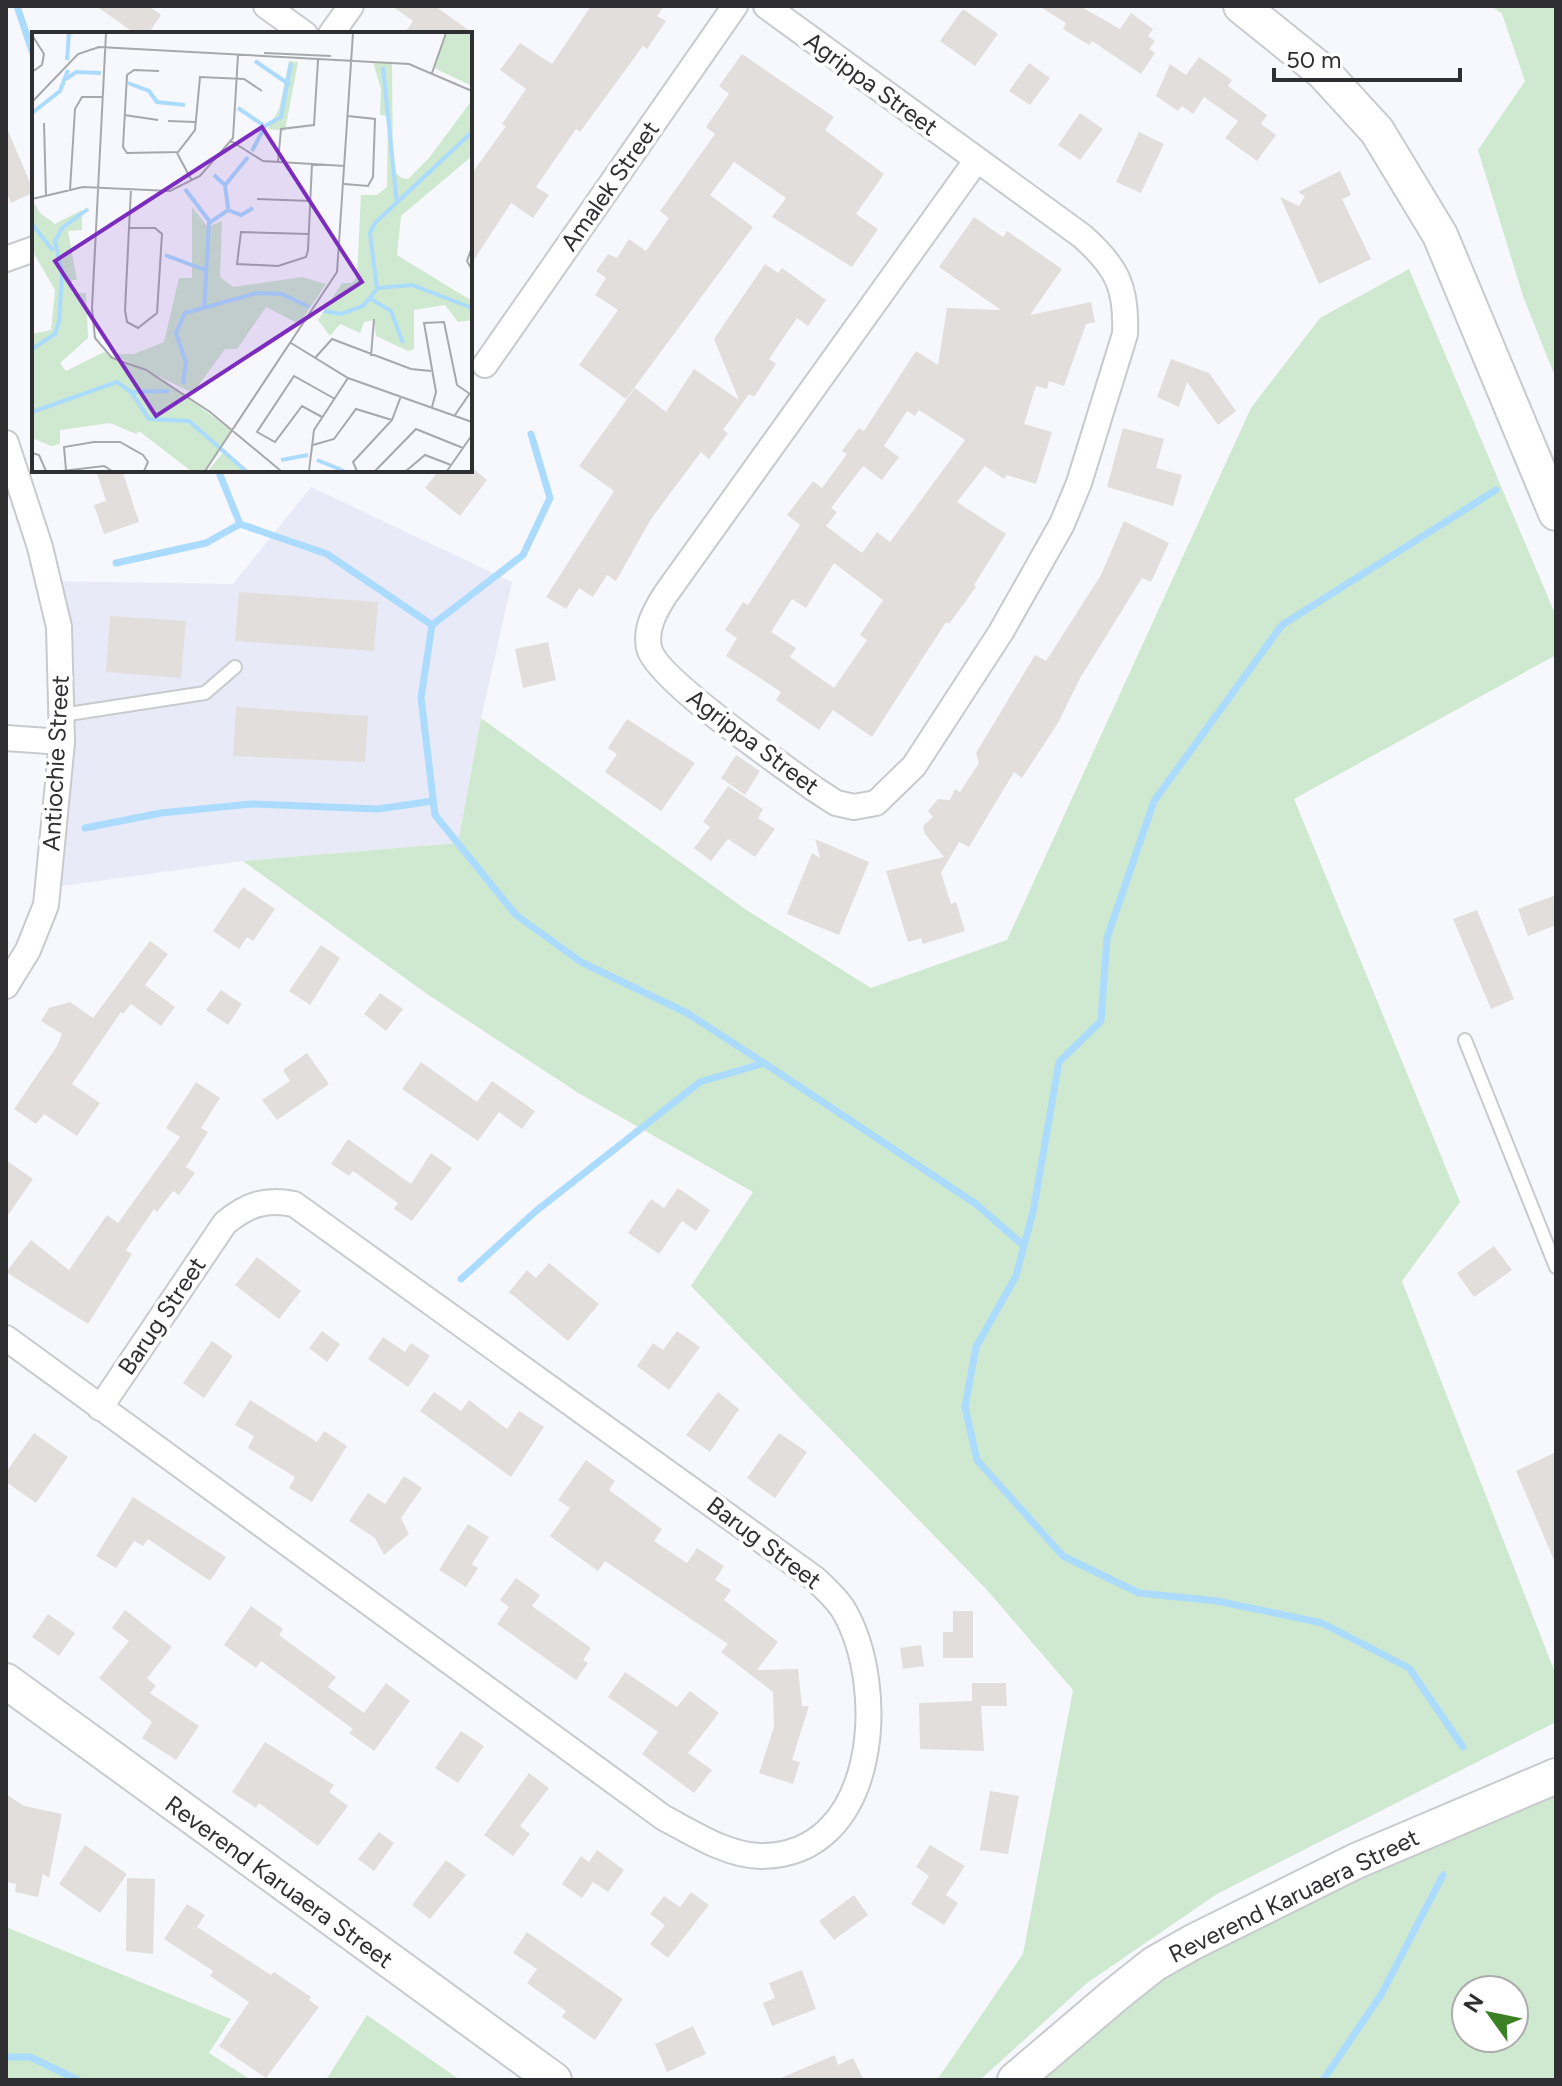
<svg xmlns="http://www.w3.org/2000/svg" width="1562" height="2086" viewBox="0 0 1562 2086" font-family="Figtree,sans-serif">
  <rect width="100%" height="100%" fill="#f7f8fd"/>
  <path fill="#e8ebf7" d="M311,487L512,582L481,718L458,843L243,861L48,888L62,742L48,581L233,584Z"/>
  <path fill="#cee9cf" fill-rule="evenodd" d="M1491,6H1556V379L1523,296L1478,150L1525,81L1502,14Z
    M1409,269L1556,616V655L1294,799L1460,1202L1402,1281L1556,1675V1722L1217,1894L1087,1983L980,2080H937L1023,1954L1073,1690L987,1590L691,1286L753,1192L580,1094L427,994L243,861L458,843L481,718L745,909L871,988L1007,940L1251,408L1320,318Z
    M1556,1776V2080H1015L1115,1995ZM1466,1990H1514V2038H1466Z
    M6,1927L231,2019L209,2053L251,2080H6Z
    M367,2015L460,2080H326Z"/>
  <g fill="none" stroke-linecap="round" stroke-linejoin="round">
    <path stroke="#abdbfe" stroke-width="7" d="M17,6L34,57
      M531,434L550,498L523,555L432,625L421,698L435,815L516,915L581,962L687,1013L770,1067L976,1204L1024,1246
      M218,470L240,524
      M116,563L206,543L240,524L327,554L432,625
      M85,828L161,813L251,804L378,809L433,801
      M461,1279L536,1211L700,1082L764,1063
      M1463,1747L1409,1668L1322,1623L1217,1601L1139,1593L1063,1556L977,1460L965,1407L976,1347L1016,1276L1033,1212L1059,1062L1101,1021L1107,938L1154,801L1282,625L1496,490
      M6,2057H30L78,2080
      M1323,2080L1381,1995L1443,1875"/>
  </g>
  <path fill="#e2dedb" fill-rule="evenodd" d="M96,6H149L161,15L148,34H136Z
    M392,6H435L474,34H404L413,21Z
    M591,6H664L657,16L666,21L647,49L643,46L580,132L576,129L536,187L549,195L533,218L511,203L470,266V176L506,126L502,124L526,89L500,70L520,43L552,64Z
    M1039,6H1080L1120,29L1131,13L1153,29L1148,36L1155,41L1149,49L1155,53L1141,74L1092,41L1089,45L1063,29L1066,23Z
    M963,9L998,34L975,66L940,41Z
    M742,54L834,117L825,130L884,174L856,214L878,229L852,267L772,217L786,198L734,162L710,195L753,227L626,399L579,365L618,310L595,295L606,278L596,271L608,254L617,258L629,239L646,251L669,218L660,211L715,134L706,127L729,94L719,86Z
    M1199,57L1232,80L1228,86L1267,115L1261,124L1276,135L1257,161L1225,138L1238,121L1204,97L1193,114L1182,106L1178,111L1156,96L1170,64L1186,75Z
    M1029,63L1050,78L1030,105L1009,91Z
    M1080,113L1103,129L1080,160L1058,145Z
    M6,126L34,192L11,203L6,191Z
    M1139,132L1164,144L1141,193L1116,182Z
    M1340,171L1351,195L1342,199L1371,259L1319,284L1280,197L1299,206L1305,196L1298,192Z
    M974,217L1003,237L1007,231L1062,269L1030,315L1091,302L1095,322L1086,324L1064,386L1049,381L1047,389L1036,386L1024,424L1052,432L1036,484L1007,475L1004,479L985,466L957,502L1006,534L974,585L976,587L949,624L946,622L872,737L833,710L819,730L776,700L781,692L726,656L737,638L725,630L743,602L748,605L800,525L787,515L813,481L822,488L847,454L842,451L859,428L864,431L916,351L938,365L947,308L1001,310L939,267ZM919,410L965,440L890,542L877,532L862,553L826,526L837,512L831,508L863,466L882,480L899,457L884,446L907,411L915,416ZM834,563L883,600L860,635L867,640L834,688L790,657L796,648L771,632L792,599L806,608Z
    M765,264L778,273L782,268L826,300L808,326L797,318L769,359L776,364L754,397L749,394L723,430L728,433L709,459L701,452L651,519L616,581L607,575L593,597L579,588L566,609L546,597L614,491L579,466L635,388L666,412L694,369L739,400L714,339Z
    M1171,359L1209,373L1236,411L1218,425L1187,382L1179,407L1157,397Z
    M1123,428L1164,439L1156,468L1182,475L1173,506L1107,487Z
    M96,470H122L139,522L104,534L94,505L106,501Z
    M439,470H475L487,480L460,516L425,488Z
    M1124,521L1169,543L1151,582L1142,578L1079,680L1058,723L1022,778L1014,772L969,847L959,842L941,873L951,904L956,902L965,931L923,944L921,938L908,942L886,871L944,857L925,834L923,826L933,817L928,811L938,799L950,800L955,789L960,792L979,763L976,753L1035,655L1046,661L1101,575Z
    M239,592L378,602L374,651L235,641Z
    M110,616L186,621L181,678L106,672Z
    M548,642L556,680L523,688L515,649Z
    M236,707L368,716L365,762L233,756Z
    M627,719L695,763L661,811L605,772L617,754L608,748Z
    M736,755L760,771L745,795L721,778Z
    M728,786L763,809L758,818L775,829L755,857L728,839L711,861L694,848L710,827L703,822Z
    M815,839L869,862L839,935L787,914L812,853L820,858Z
    M243,887L275,909L253,941L247,937L239,949L213,931Z
    M1556,895V925L1528,936L1518,909Z
    M1477,910L1514,999L1491,1009L1453,919Z
    M150,941L168,954L145,985L175,1007L161,1026L131,1004L123,1014L121,1012L72,1084L100,1103L77,1136L44,1114L36,1124L14,1109L57,1046L62,1034L41,1021L49,1008L70,1002L93,1018Z
    M321,945L340,958L310,1005L289,991Z
    M221,990L242,1004L228,1025L206,1010Z
    M380,993L403,1009L386,1031L364,1014Z
    M307,1053L329,1084L277,1120L262,1100L290,1081L283,1070Z
    M421,1062L477,1102L492,1081L535,1111L522,1129L499,1112L478,1141L402,1089Z
    M196,1082L220,1098L201,1128L208,1132L186,1167L195,1173L179,1195L173,1191L157,1212L154,1209L126,1250L132,1254L88,1324L6,1272L31,1240L69,1270L107,1215L118,1223L180,1137L166,1128Z
    M348,1139L411,1184L431,1153L452,1168L412,1221L394,1209L398,1203L353,1171L349,1176L331,1164Z
    M6,1160L33,1179L6,1218Z
    M678,1188L710,1210L696,1231L682,1221L659,1254L628,1233L651,1199L664,1208Z
    M1494,1246L1512,1270L1474,1297L1457,1273Z
    M257,1257L301,1291L279,1319L235,1285Z
    M549,1263L599,1304L568,1341L509,1292L527,1270L536,1278Z
    M322,1331L340,1344L327,1362L309,1348Z
    M677,1331L700,1347L669,1390L637,1366L653,1343L663,1350Z
    M383,1337L405,1352L411,1343L430,1356L408,1387L368,1359Z
    M212,1341L233,1356L204,1398L183,1383Z
    M434,1392L461,1411L469,1400L507,1429L519,1411L544,1427L511,1477L420,1411Z
    M718,1392L739,1409L710,1452L686,1435Z
    M250,1400L317,1442L324,1431L347,1446L312,1502L289,1488L295,1477L248,1448L254,1436L235,1425Z
    M34,1433L68,1457L36,1503L6,1482V1472Z
    M779,1433L807,1452L775,1498L747,1478Z
    M1556,1452V1565L1516,1471Z
    M586,1460L615,1481L609,1490L662,1529L654,1541L687,1563L697,1548L724,1566L715,1580L731,1590L724,1600L778,1642L757,1670L798,1669L802,1706H809L792,1760L800,1762L793,1784L759,1773L774,1727L773,1692L721,1652L728,1644L605,1561L598,1571L550,1536L570,1508L558,1500Z
    M404,1476L422,1488L401,1518L409,1534L384,1555L375,1538L349,1521L368,1493L385,1504Z
    M133,1497L226,1557L210,1581L148,1539L143,1546L134,1541L116,1568L96,1556Z
    M468,1524L489,1537L472,1564L478,1568L466,1587L439,1570Z
    M516,1578L540,1595L532,1606L591,1648L583,1660L588,1663L576,1680L497,1624L509,1607L500,1600Z
    M251,1606L283,1629L279,1635L336,1677L328,1687L364,1713L386,1683L410,1701L374,1751L349,1733L353,1729L261,1661L256,1668L224,1645Z
    M125,1610L172,1647L147,1678L156,1686L150,1693L199,1726L176,1760L142,1738L152,1722L99,1678L129,1641L112,1628Z
    M953,1611H973V1658H943V1632H953Z
    M48,1614L75,1633L59,1656L32,1637Z
    M921,1645L924,1666L903,1669L900,1648Z
    M625,1672L677,1707L690,1691L719,1713L688,1753L712,1770L694,1793L642,1754L658,1732L608,1697Z
    M972,1683H1006L1007,1706H981L984,1751L920,1749L919,1703L972,1701Z
    M461,1731L484,1746L458,1783L435,1768Z
    M265,1742L334,1785L329,1792L348,1806L318,1846L259,1803L256,1808L232,1792Z
    M529,1773L549,1788L520,1826L530,1834L513,1856L484,1835Z
    M990,1791L1019,1796L1008,1854L980,1850Z
    M6,1794L24,1806L62,1814L49,1878L43,1874L38,1897L15,1892L16,1884L6,1882Z
    M379,1832L394,1843L374,1871L358,1859Z
    M85,1845L127,1874L100,1913L59,1884Z
    M930,1845L965,1866L946,1895L958,1903L944,1925L911,1904L929,1876L916,1867Z
    M597,1850L624,1870L608,1892L593,1882L582,1898L562,1884L581,1856L589,1862Z
    M446,1860L466,1875L430,1919L412,1905Z
    M127,1878L155,1879L153,1954L126,1951Z
    M691,1892L709,1905L668,1958L650,1944L665,1925L650,1914L664,1896L680,1907Z
    M854,1895L868,1915L834,1940L819,1921Z
    M187,1904L205,1915L197,1927L271,1975L274,1972L311,1997L309,2000L319,2007L266,2078L219,2046L249,2002L210,1976L213,1971L164,1939Z
    M527,1932L623,1999L595,2040L562,2017L566,2011L527,1983L537,1969L513,1953Z
    M802,1970L816,2009L772,2026L763,2003L775,1998L769,1983Z
    M693,2026L706,2054L667,2072L655,2044Z
    M835,2055L838,2065L853,2058L864,2080H776Z"/>
  <g fill="none" stroke-linecap="round" stroke-linejoin="round">
    <defs>
      <path id="lane" d="M62,715L205,693L235,667
        M1465,1040L1556,1267"/>
      <path id="street" d="M266,6L305,34
        M766,6L1082,236C1117,267 1127,287 1125,334L1079,483L1062,524L1001,632L914,766L876,803L854,807L836,803L813,788C782,765 656,679 649,648C645,628 655,611 665,595L976,161
        M331,34L351,6
        M6,259L34,249
        M485,365L735,6
        M6,443L40,547L59,627L62,742L46,905L28,950L6,986
        M6,738L62,742
        M6,1338L664,1818C693,1833 726,1855 760,1856C879,1857 889,1686 843,1609C835,1597 824,1587 814,1578L294,1204C265,1198 247,1205 225,1223L100,1408"/>
      <path id="secondary" d="M1241,6L1323,72L1377,131L1440,235L1556,513
        M6,1681L554,2080
        M1015,2080L1115,1995L1154,1964L1193,1942L1356,1861L1556,1776"/>
    </defs>
    <use href="#lane" stroke="#c8cace" stroke-width="16"/>
    <use href="#street" stroke="#c8cace" stroke-width="28"/>
    <use href="#secondary" stroke="#c8cace" stroke-width="38"/>
    <use href="#lane" stroke="#fff" stroke-width="12"/>
    <use href="#street" stroke="#fff" stroke-width="24"/>
    <use href="#secondary" stroke="#fff" stroke-width="34"/>
  </g>
  <g text-anchor="middle" stroke-width="8" stroke-linejoin="round" paint-order="stroke">
    <g font-size="24" fill="#2f2f31" stroke="#fff">
      <text transform="translate(871 84) rotate(36)" y="8">Agrippa Street</text>
      <text transform="translate(610 186) rotate(-55)" y="8">Amalek Street</text>
      <text transform="translate(753 742) rotate(37)" y="8">Agrippa Street</text>
      <text transform="translate(56 763) rotate(-87)" y="8">Antiochie Street</text>
      <text transform="translate(162 1316) rotate(-56)" y="8">Barug Street</text>
      <text transform="translate(764 1543) rotate(37)" y="8">Barug Street</text>
      <text transform="translate(279 1882) rotate(36)" y="8">Reverend Karuaera Street</text>
      <text transform="translate(1294 1896) rotate(-26)" y="8">Reverend Karuaera Street</text>
    </g>
  </g>
  <g transform="translate(32 32)">
    <rect width="440" height="440" fill="#f7f8fd"/>
    <path d="M414,1H440V54L402,36ZM257,29L266,30L253,99L236,97L247,77ZM341,30L360,31L361,137L369,146L376,147L397,126L440,68V124L369,184L365,223L440,269V288L426,290L413,273L382,278V317L376,319L344,304L342,288L332,290L328,301L308,292L298,304L286,288L310,251H320L325,245L329,163H345L355,155L356,84L348,83L349,57ZM0,167L8,181L23,192L50,178V198L36,199L45,248H40V261H54L56,306L28,331L34,339L72,320L133,349L200,399L172,439H159L107,399L104,402L78,391L28,398V412L19,414L0,406V302L19,298L23,258L0,218ZM160,175L176,195L190,189L188,245L201,255L270,245L294,252L267,292L234,275L205,317H193L161,361L80,322H102L132,310L147,246H160ZM192,419L214,439H176Z" fill="#cee9cf"/>
    <path fill="none" stroke="#abdbfe" stroke-width="4" d="M35,28L37,1M223,29L258,53M351,35L365,172M34,47L44,40L69,41M96,51L117,59L125,70L153,73M206,76L231,93M0,81L28,59L36,38M220,119L233,94L249,85L259,31M182,143L193,153L196,176M194,152L216,125M153,157L178,190M0,192L21,219M133,223L173,238M346,256L380,253L440,276M339,267L359,279L371,311M172,277L177,191L196,178L209,183L221,176M292,279L309,282L331,274L345,257L338,201L343,191L440,100M0,317L23,302L27,289L30,241L23,209L30,196L56,177M151,352L154,330L144,301L153,281L225,261L250,262L277,275M99,360L137,359M0,380L85,350L99,360L117,387L157,389L214,439M249,428L276,423M285,428L312,439"/>
    <path fill="none" stroke="#a7a8ab" stroke-width="2" d="M74,1L60,276L63,306L80,326L114,338L178,380L249,439M0,3L12,22L10,33L0,40M232,21L299,24M127,39L102,38L95,43L91,115L95,121L146,120L163,98L168,45L212,47L230,59M400,41L414,1M0,70L46,22L67,15L377,32L440,59M92,83L126,88M136,89L163,90M12,91L14,164M199,109L231,129L313,134M145,121L160,149M246,130L249,97L282,93L286,28M312,152L336,154L341,145L343,87L316,84M38,158L43,77L50,65H71M0,167L51,155L138,159L168,144L201,106L206,23M225,167L279,169M97,196H123L130,202L125,281L106,296L95,290L93,278L97,196L99,157M277,202L209,200L205,232L246,234L274,225L276,218L280,132M440,215L435,229L440,238M259,311L316,346L440,390M339,324L342,287M283,326L300,307L379,337L399,339M400,375L404,360L392,291L412,290L425,353L438,362M423,383L438,361M290,385L270,374L243,410L225,400L262,344L303,367M281,413L302,407L324,377L360,388M0,421L7,423L14,439M34,438L32,415L62,410H88L111,423L116,430L112,439M30,439L72,434L80,439M173,439L305,240L321,1M277,439L282,398L316,346M325,439L321,430L360,388L369,364M343,439L384,397L431,416M374,439L393,423L419,433M415,439L440,403"/>
    <path fill="#7b2cbf" fill-opacity="0.15" stroke="#7b2cbf" stroke-width="4" d="M230,95L330,250L124,384L23,229Z"/>
    <rect width="440" height="440" fill="none" stroke="#2f2f31" stroke-width="4"/>
  </g>
  <rect width="1562" height="2086" fill="none" stroke="#2f2f31" stroke-width="16"/>
  <g transform="translate(1490 2014) rotate(303)"><circle r="38" fill="#ffffff" stroke="#acacad" stroke-width="2"/>
  <path d="M0-6L14 30L0 20L-14 30Z" fill="#3c8024"/>
  <text y="-12" font-size="22" font-weight="bold" text-anchor="middle" fill="#2f2f31">N</text>
  </g>
  <path d="M1274 68v12h186v-12" fill="none" stroke="#2f2f31" stroke-width="4"/>
  <text x="1286" y="68" font-size="24" fill="#2f2f31" stroke="#ffffff" stroke-width="6" paint-order="stroke">50 m</text>
</svg>
